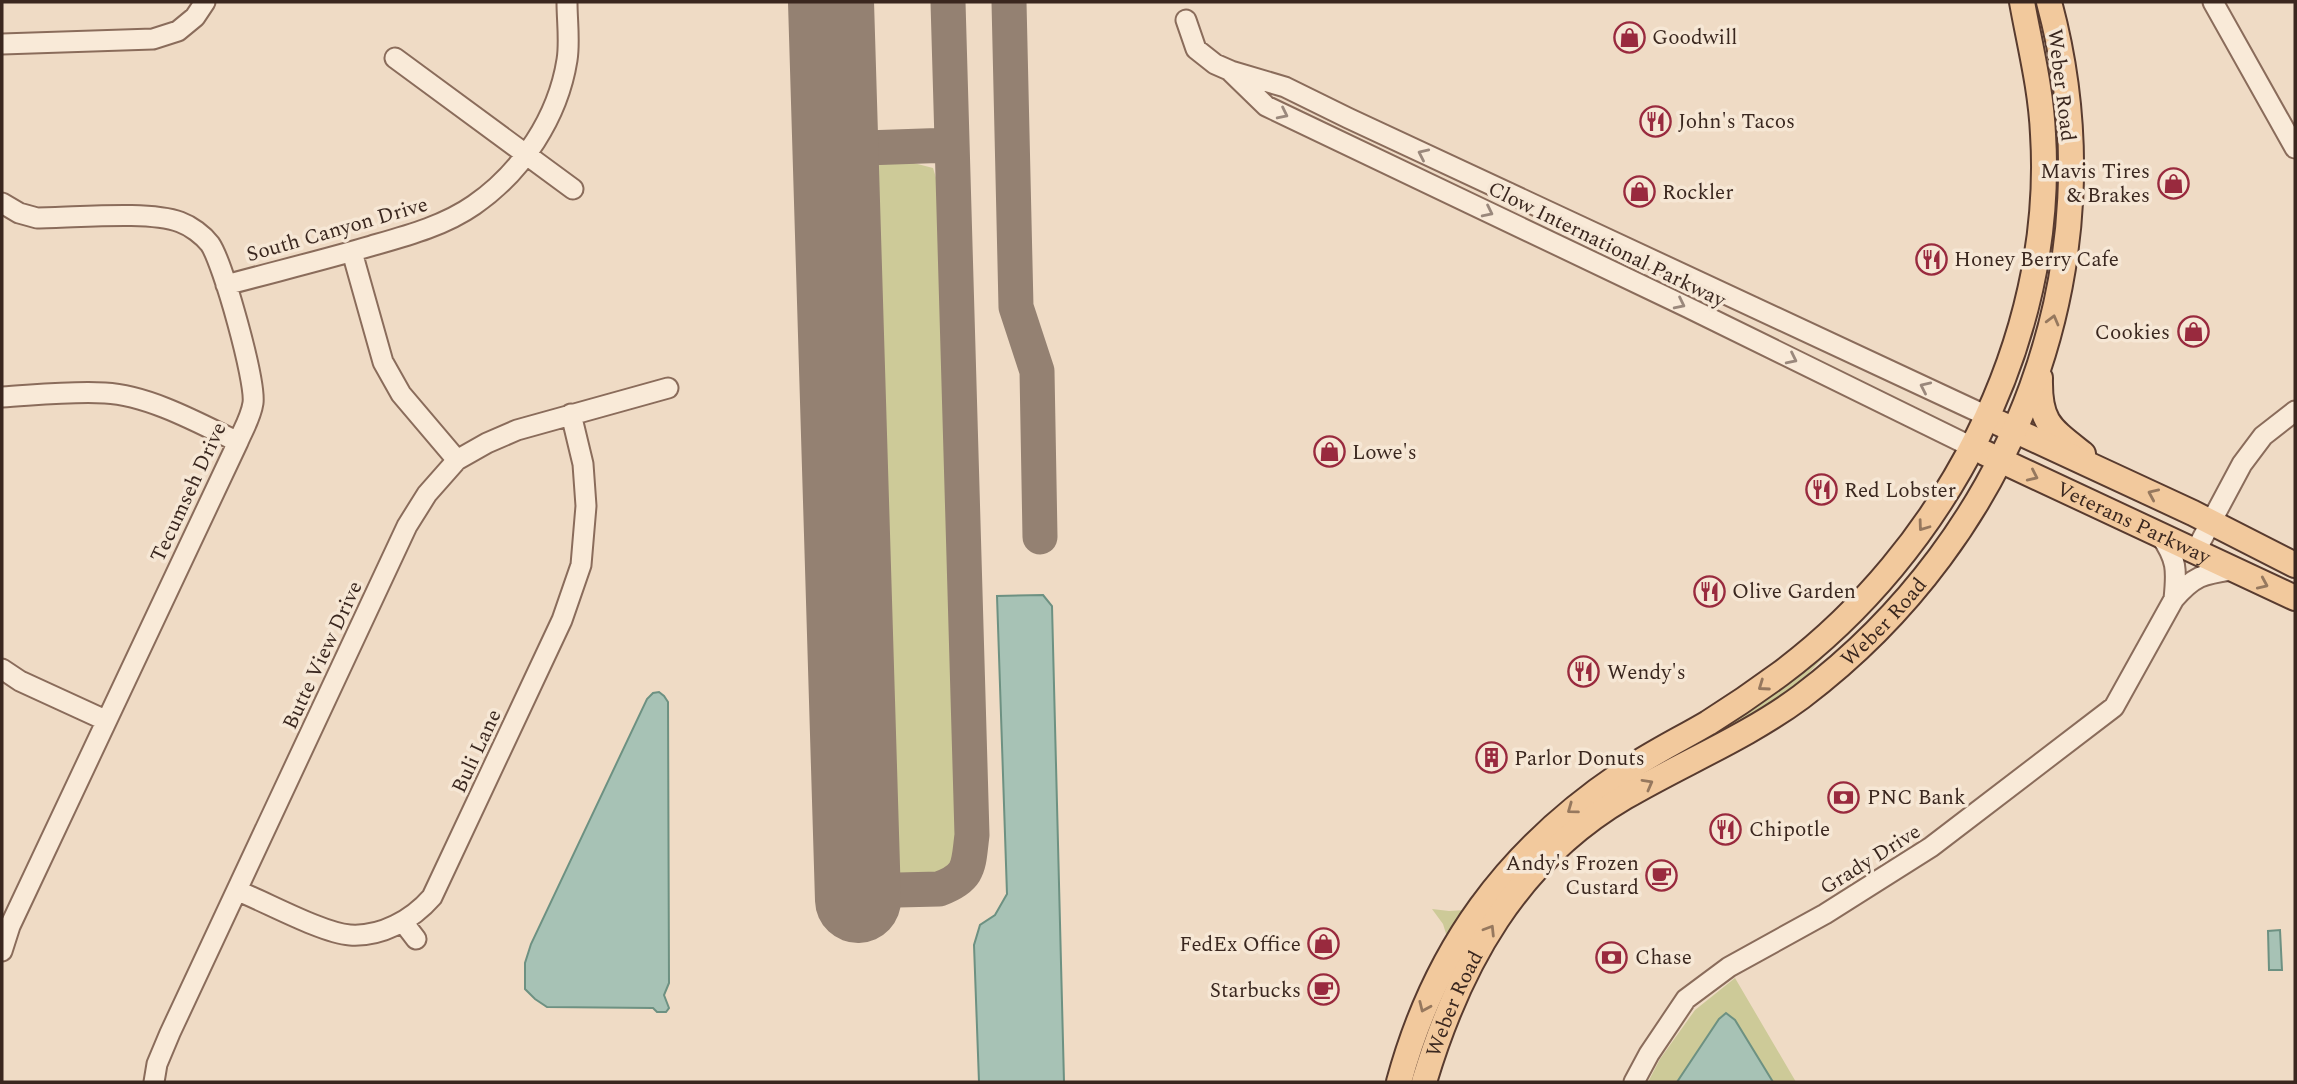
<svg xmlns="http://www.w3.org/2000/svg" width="2297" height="1084" viewBox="0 0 2297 1084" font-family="Spectral,serif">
  <rect width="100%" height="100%" fill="#efdbc5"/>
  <path fill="#cdca98" d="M898,159L933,168L941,194L947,275L961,704V840L953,868C932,878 901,886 881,869L862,168Z
    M1839,640L1787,697L1768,710L1616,786Z
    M1432,909L1449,911L1466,910L1448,940L1443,924Z
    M1735,978L1796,1082H1648L1660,1059L1695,1010Z"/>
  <path fill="#a7c2b5" stroke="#6d9182" stroke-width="2" d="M1043,595L1052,606L1064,1082H979L974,945L980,925L995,915L1007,894L997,596Z
    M659,692L664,696L668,702L669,983L664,995L669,1008L666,1012H657L653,1008L547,1007L535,999L525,989V963L531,944L647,699L653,693Z
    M2280,930L2282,970H2269L2268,931Z
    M1726,1013L1735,1020L1773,1082H1677L1719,1019Z"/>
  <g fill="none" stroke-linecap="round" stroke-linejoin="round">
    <path stroke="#948172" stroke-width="35" d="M1009,2L1016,307L1037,371L1040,537
      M836,149L952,145
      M857,891L939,889C971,877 968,866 972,835L948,2"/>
    <path stroke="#948172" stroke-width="86" d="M831,2L858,900"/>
    <defs>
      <path id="minor" d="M2213,2L2295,148
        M1186,20L1196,49L1215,64L1231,71L1285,87L1348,118L1987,416
        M2,44L153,39L178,31L195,17L205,2
        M395,58L573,189
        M1231,72L1266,106L1687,307L1972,447
        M2,203L19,213L37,218C75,218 148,210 180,222C191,226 203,235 210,244C223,263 256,381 253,403C251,417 243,430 238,442L10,926L2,951
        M352,252L383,362L401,394L457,460
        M226,285C274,272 323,260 371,246C406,236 444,226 474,205C522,172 558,117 567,60C570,42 567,21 567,2
        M2,397C36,395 71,391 105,393C148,395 199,423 238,442
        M2160,535C2177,559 2177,570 2174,599
        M2195,552L2242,464L2263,436L2295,411
        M2,669L20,681L105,720
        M238,891C266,902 322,933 350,935C381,937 412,920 432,897L562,620L581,565L586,506L583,464L571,414
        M403,922L416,939
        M154,1082L157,1064L170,1033L407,526L427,494L457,460L487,443L517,430L668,388
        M1634,1082L1649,1054L1686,999L1729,967L1825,914L1931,847L2114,707L2174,599C2194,576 2203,574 2231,570"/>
      <g id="major">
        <path d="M2040,378C2039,422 2050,428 2083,454"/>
        <path d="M1999,423L2193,513L2295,565"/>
        <path id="s1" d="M1985,453L2295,598"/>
        <path d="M1399,1082C1435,949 1507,851 1621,774C1648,755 1679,740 1708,723C1732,708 1757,691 1780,674C1944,552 2056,341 2043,134C2041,89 2030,46 2022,2"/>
        <path id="s2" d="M1424,1082C1459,965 1516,861 1625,797C1683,763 1747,737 1801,697C2015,536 2120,263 2049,2"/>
      </g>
    </defs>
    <use href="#minor" stroke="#8a6c5b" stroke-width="23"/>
    <use href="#major" stroke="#583b2f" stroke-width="28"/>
    <use href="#minor" stroke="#f9ead8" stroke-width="19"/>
    <use href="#major" stroke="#f2c99d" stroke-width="24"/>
  </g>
  <defs><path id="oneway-chevron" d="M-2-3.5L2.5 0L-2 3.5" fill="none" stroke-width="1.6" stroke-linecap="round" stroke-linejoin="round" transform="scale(1.75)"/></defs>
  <g stroke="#9a887c">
    <use href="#oneway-chevron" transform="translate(1283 114) rotate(26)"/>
    <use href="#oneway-chevron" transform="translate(1423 154) rotate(-155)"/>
    <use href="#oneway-chevron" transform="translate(1488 212) rotate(26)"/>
    <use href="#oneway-chevron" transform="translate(1680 304) rotate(26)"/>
    <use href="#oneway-chevron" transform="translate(1792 359) rotate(26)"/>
    <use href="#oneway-chevron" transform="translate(1925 387) rotate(-155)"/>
  </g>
  <g stroke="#96785e">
    <use href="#oneway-chevron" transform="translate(2053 320) rotate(-75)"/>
    <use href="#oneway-chevron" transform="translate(2033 476) rotate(25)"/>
    <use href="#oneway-chevron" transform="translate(2153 494) rotate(-156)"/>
    <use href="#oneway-chevron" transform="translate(1923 526) rotate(126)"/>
    <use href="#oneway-chevron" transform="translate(2263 584) rotate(24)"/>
    <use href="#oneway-chevron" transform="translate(1763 686) rotate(145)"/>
    <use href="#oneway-chevron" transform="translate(1648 784) rotate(-29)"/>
    <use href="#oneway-chevron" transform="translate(1572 809) rotate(144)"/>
    <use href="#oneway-chevron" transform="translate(1490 930) rotate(-58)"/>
    <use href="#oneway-chevron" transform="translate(1424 1007) rotate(114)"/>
  </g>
  <defs>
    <symbol id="shop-ring" viewBox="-11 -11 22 22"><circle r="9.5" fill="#f6e7d5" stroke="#992a3e" stroke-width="1.5"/><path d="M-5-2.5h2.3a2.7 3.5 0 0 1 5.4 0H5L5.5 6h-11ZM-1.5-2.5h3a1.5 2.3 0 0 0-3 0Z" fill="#992a3e"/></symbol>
    <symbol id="restaurant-ring" viewBox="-11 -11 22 22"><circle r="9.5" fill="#f6e7d5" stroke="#992a3e" stroke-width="1.5"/><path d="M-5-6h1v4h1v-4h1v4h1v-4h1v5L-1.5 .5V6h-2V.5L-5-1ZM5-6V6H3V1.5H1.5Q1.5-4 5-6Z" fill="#992a3e"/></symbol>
    <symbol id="building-ring" viewBox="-11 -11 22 22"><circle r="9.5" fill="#f6e7d5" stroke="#992a3e" stroke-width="1.5"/><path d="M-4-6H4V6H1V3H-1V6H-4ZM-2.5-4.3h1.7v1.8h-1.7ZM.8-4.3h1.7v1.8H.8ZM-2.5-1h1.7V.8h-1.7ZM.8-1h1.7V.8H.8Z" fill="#992a3e"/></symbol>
    <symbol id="bank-ring" viewBox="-11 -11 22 22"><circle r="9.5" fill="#f6e7d5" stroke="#992a3e" stroke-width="1.5"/><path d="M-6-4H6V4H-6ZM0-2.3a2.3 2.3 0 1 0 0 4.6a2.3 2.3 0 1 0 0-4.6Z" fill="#992a3e"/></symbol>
    <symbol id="cafe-ring" viewBox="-11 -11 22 22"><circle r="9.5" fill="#f6e7d5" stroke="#992a3e" stroke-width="1.5"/><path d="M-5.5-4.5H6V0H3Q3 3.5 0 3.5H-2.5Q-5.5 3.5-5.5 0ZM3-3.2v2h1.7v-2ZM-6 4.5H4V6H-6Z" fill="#992a3e"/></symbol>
  </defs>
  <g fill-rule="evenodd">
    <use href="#shop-ring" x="1612" y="20" width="35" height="35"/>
    <use href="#restaurant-ring" x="1638" y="104" width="35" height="35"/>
    <use href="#shop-ring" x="2156" y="166" width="35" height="35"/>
    <use href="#shop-ring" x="1622" y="174" width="35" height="35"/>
    <use href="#restaurant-ring" x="1914" y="242" width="35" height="35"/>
    <use href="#shop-ring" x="2176" y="314" width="35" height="35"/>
    <use href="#shop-ring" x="1312" y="434" width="35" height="35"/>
    <use href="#restaurant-ring" x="1804" y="472" width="35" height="35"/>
    <use href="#restaurant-ring" x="1692" y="574" width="35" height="35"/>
    <use href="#restaurant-ring" x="1566" y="654" width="35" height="35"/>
    <use href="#building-ring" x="1474" y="740" width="35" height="35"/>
    <use href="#bank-ring" x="1826" y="780" width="35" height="35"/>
    <use href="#restaurant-ring" x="1708" y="812" width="35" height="35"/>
    <use href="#cafe-ring" x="1644" y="858" width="35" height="35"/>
    <use href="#shop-ring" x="1306" y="926" width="35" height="35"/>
    <use href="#bank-ring" x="1594" y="940" width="35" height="35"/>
    <use href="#cafe-ring" x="1306" y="972" width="35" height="35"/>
  </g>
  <g text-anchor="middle" stroke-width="7" stroke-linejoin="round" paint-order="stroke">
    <g font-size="21" fill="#3a271f" stroke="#f6e7d5" text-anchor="start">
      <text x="1652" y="44">Goodwill</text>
      <text x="1678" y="128">John's Tacos</text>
      <text x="2150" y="178" text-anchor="end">Mavis Tires<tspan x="2150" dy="24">&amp; Brakes</tspan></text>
      <text x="1662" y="199">Rockler</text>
      <text x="1954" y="266">Honey Berry Cafe</text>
      <text x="2170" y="339" text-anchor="end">Cookies</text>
      <text x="1352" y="459">Lowe's</text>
      <text x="1844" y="497">Red Lobster</text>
      <text x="1732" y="598">Olive Garden</text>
      <text x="1607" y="679">Wendy's</text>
      <text x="1514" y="765">Parlor Donuts</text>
      <text x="1867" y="804">PNC Bank</text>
      <text x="1749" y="836">Chipotle</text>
      <text x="1639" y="870" text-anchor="end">Andy's Frozen<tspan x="1639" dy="24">Custard</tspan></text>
      <text x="1301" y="951" text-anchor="end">FedEx Office</text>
      <text x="1635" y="964">Chase</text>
      <text x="1301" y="997" text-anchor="end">Starbucks</text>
    </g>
    <g font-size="21" fill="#3a271f" stroke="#f6e7d5">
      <text transform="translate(2062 85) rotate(83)" y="7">Weber Road</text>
      <text transform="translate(337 229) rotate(-16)" y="7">South Canyon Drive</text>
      <text transform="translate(1607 244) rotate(26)" y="7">Clow International Parkway</text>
      <text transform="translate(188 492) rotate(-65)" y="7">Tecumseh Drive</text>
      <text dy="7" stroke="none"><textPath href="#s1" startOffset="164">Veterans Parkway</textPath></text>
      <text dy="7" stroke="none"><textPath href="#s2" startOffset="672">Weber Road</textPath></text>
      <text transform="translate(322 655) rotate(-65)" y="7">Butte View Drive</text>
      <text transform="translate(476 751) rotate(-65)" y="7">Buli Lane</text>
      <text transform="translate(1870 859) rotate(-32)" y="7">Grady Drive</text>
      <text dy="7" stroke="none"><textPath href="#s2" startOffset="84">Weber Road</textPath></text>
    </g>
  </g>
  <rect width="2297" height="1084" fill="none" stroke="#3a271f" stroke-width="7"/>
</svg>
